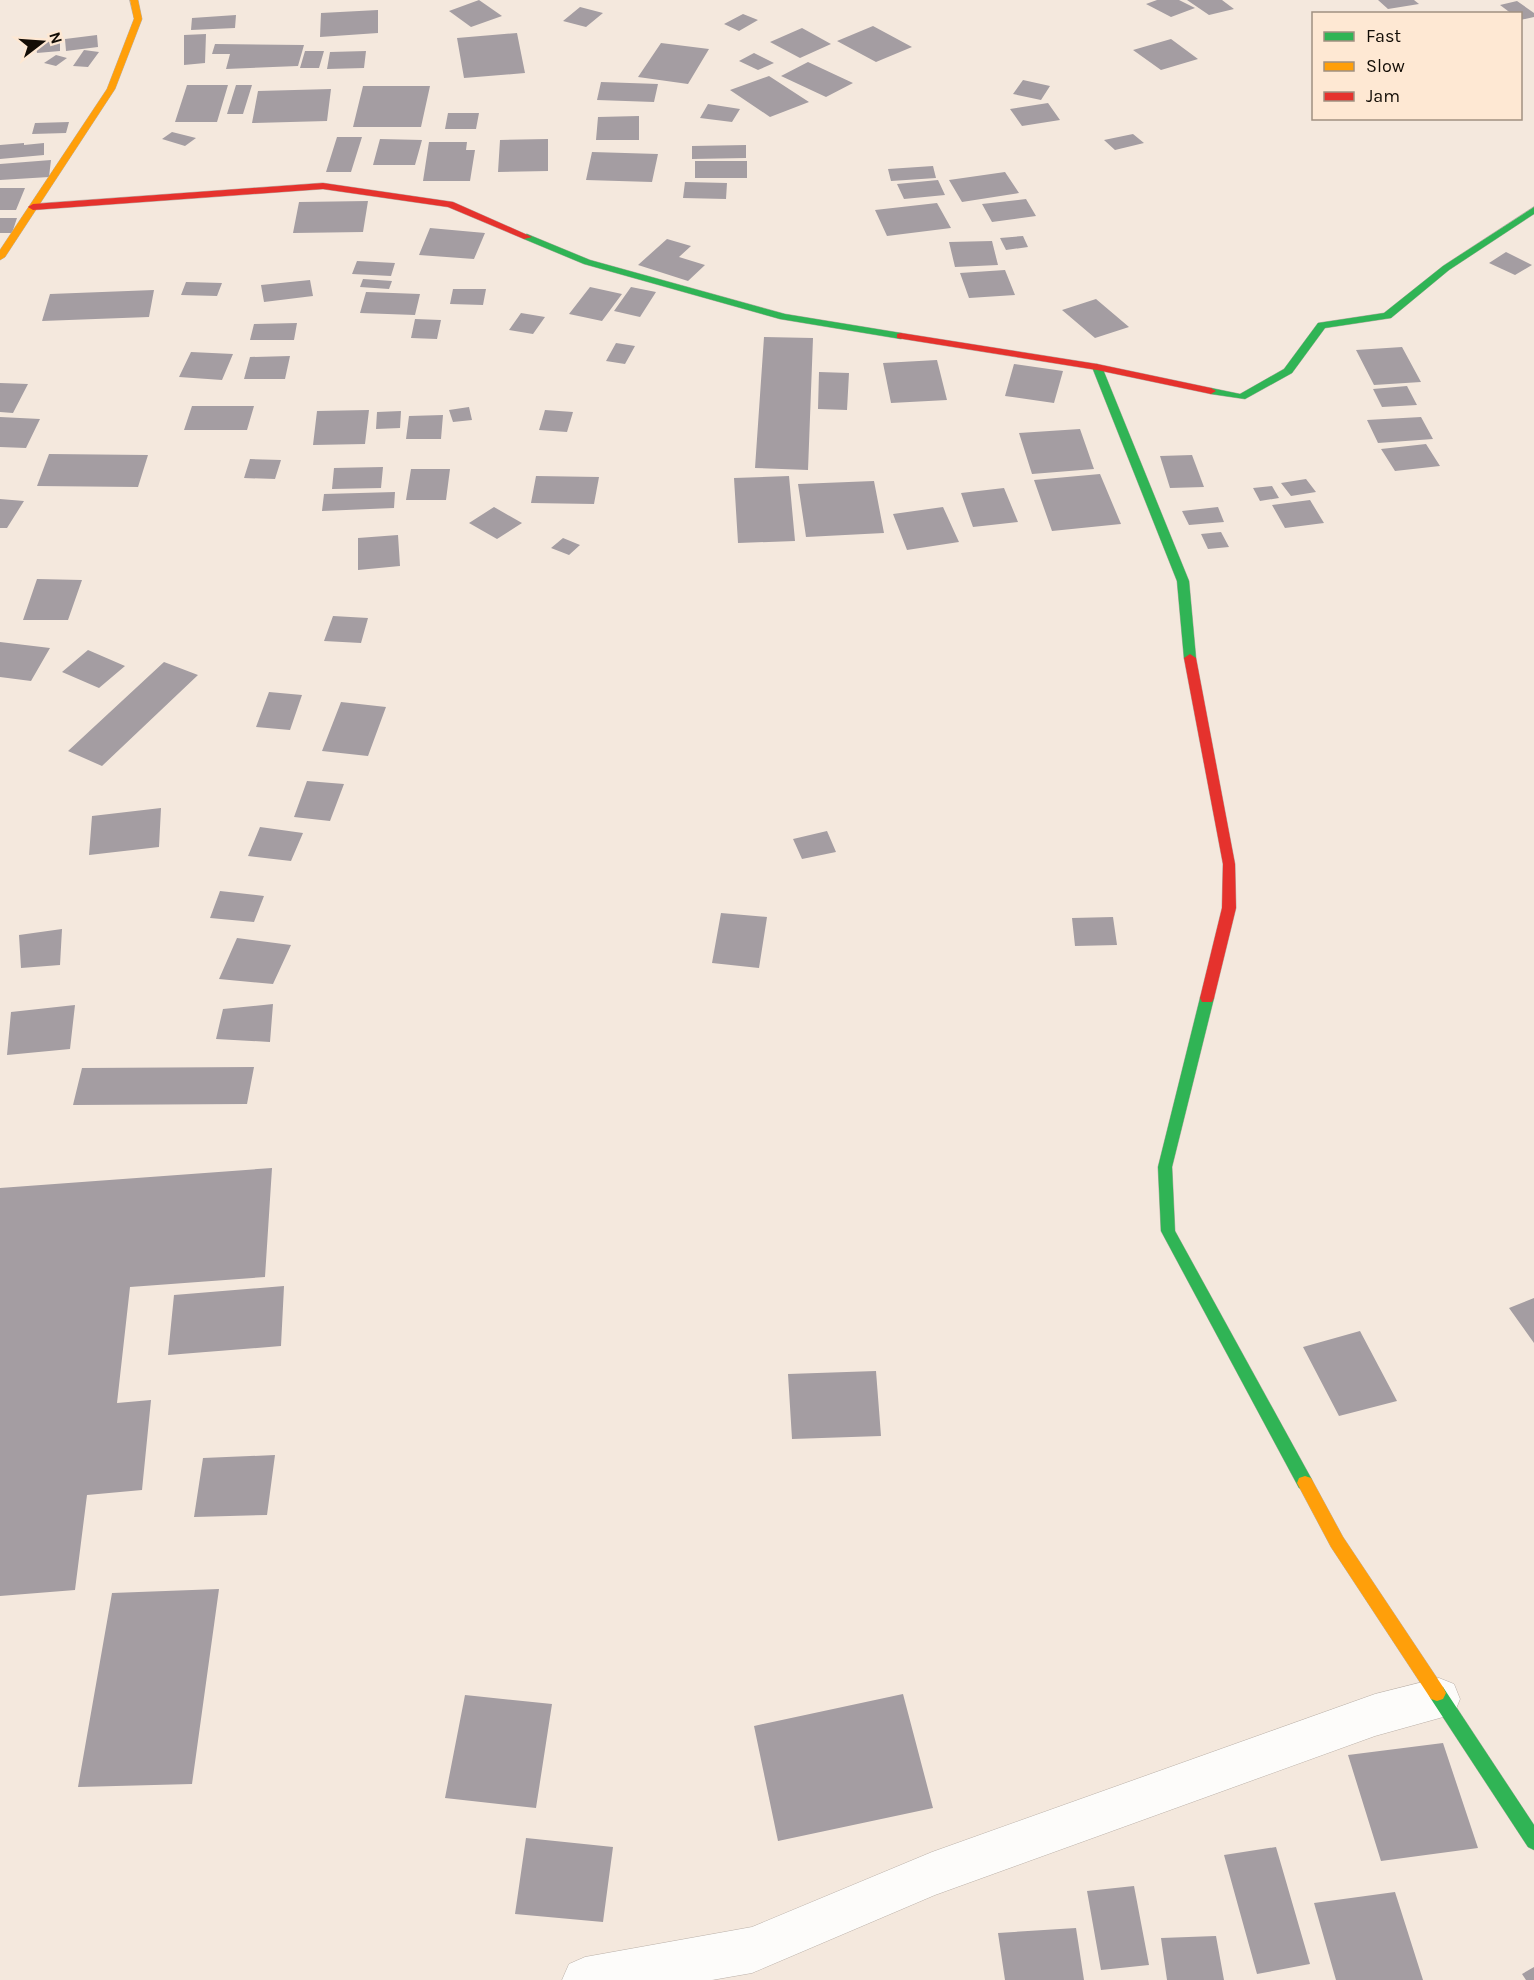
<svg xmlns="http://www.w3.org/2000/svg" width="1534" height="1980" viewBox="0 0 1534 1980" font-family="Karla,sans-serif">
  <rect width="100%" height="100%" fill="#f4e8dd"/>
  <path fill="#a49da2" d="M479,0L502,16L471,27L449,11Z
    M1157,0H1179L1195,8L1171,17L1146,4Z
    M1187,0H1222L1234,9L1209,15Z
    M1378,0H1414L1419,4L1388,9Z
    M1517,1L1534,13V17L1520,20V14H1512L1500,5Z
    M580,7L603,13L586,27L563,21Z
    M378,10V33L320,37L321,13Z
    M743,14L758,20L739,31L724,24Z
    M236,15L235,28L191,30L192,18Z
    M873,26L912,47L876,62L837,41Z
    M802,28L831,44L800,58L770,42Z
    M517,33L525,73L464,78L457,38Z
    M206,34L205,63L184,65V35Z
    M97,35L98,47L66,51L65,39Z
    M60,38V51L37,53L35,41Z
    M1171,39L1198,59L1161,70L1133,50Z
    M661,43L709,49L688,84L638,77Z
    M215,44L304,45L298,66L226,69L230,54H212Z
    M84,50L99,52L88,67L73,66Z
    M305,51H324L319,68H300Z
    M366,51L364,68L327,69L330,52Z
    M754,53L774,63L758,70L739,61Z
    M56,55L67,58L56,66L44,63Z
    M808,62L853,83L826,97L781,76Z
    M769,76L809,102L770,117L730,90Z
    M1023,80L1050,86L1041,100L1013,94Z
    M601,82L658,84L654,102L597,100Z
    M187,85H228L217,122H175Z
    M236,85H252L243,114H227Z
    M363,86H430L421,127H353Z
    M331,89L327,121L252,123L258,91Z
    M1048,103L1060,120L1022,126L1010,109Z
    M708,104L740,109L732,122L700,118Z
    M448,113H479L476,129H445Z
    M639,116V140H596L598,117Z
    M69,122L66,133L32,134L35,123Z
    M172,132L196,138L185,146L162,139Z
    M1133,134L1144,143L1115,150L1104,140Z
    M337,137H362L351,172H326Z
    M380,139L422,140L415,165H373Z
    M548,139V171L498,172L500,140Z
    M429,142H467L466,150H475L470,181H423Z
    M24,143V145L44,143V155L0,159V145Z
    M746,145V158L692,159V146Z
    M592,152L658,154L652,182L586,180Z
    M51,160L49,177L0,180V164Z
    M695,161H747V178H695Z
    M933,166L936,178L891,181L888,169Z
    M1005,172L1019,193L962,202L949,180Z
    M938,180L945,195L904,199L897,184Z
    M685,182L727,183L726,199L683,198Z
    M0,188H25L16,210H0Z
    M1026,199L1036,216L992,222L982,204Z
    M368,201L363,232L293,233L299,202Z
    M937,203L951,228L887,236L875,210Z
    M0,218H17L12,233H0Z
    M430,228L485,233L474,259L419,255Z
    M1023,236L1028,247L1006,250L1000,238Z
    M667,239L691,246L679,257L705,265L688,281L638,265Z
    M992,241L998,265L955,267L949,242Z
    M1506,252L1532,265L1515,275L1489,263Z
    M357,261L395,263L391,276L352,274Z
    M1005,270L1015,295L969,298L960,273Z
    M363,279L392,281L389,289L360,287Z
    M310,280L313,296L264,302L261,285Z
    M186,282L222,283L217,296L181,295Z
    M590,287L622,294L602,321L569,314Z
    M631,287L656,292L640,317L614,311Z
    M453,289H486L483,305L450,304Z
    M154,290L149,317L42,321L50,294Z
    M366,292L420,294L415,315L360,313Z
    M1096,299L1129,327L1095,338L1062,310Z
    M521,313L545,317L533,334L509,330Z
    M415,319L441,320L437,339L411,338Z
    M297,323L294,340H250L254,324Z
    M764,337L813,338L808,470L755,468Z
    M616,343L635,346L625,364L606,361Z
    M1402,347L1421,382L1374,385L1356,350Z
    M191,352L233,354L222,380L179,377Z
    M290,356L285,379H244L250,357Z
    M937,360L947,400L891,403L883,363Z
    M1014,364L1063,371L1054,403L1005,396Z
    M819,372L849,373L847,410L818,409Z
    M0,383L28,384L13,413L0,412Z
    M1407,386L1417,405L1382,407L1373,389Z
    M192,406H254L247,430H184Z
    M469,407L472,420L453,422L449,410Z
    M369,410L365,444L313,445L317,411Z
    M545,410L573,412L567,432L539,430Z
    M401,411L400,428L376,429L377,412Z
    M443,415L441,439H406L409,416Z
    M0,417L40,419L26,448L0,447Z
    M1421,417L1433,439L1378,443L1367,420Z
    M1080,429L1094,469L1032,474L1019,433Z
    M1426,444L1440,466L1395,471L1381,449Z
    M49,454L148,455L138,487L37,486Z
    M1192,455L1204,487L1170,488L1160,456Z
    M250,459L281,460L275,479L244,478Z
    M383,467L381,488L332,489L334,468Z
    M411,469H450L446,500H406Z
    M1100,474L1121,524L1052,531L1034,480Z
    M536,476L599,477L594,504L531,503Z
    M789,476L795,541L738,543L734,478Z
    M1306,479L1316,492L1291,496L1281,483Z
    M874,481L884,533L806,537L798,484Z
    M1272,486L1279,498L1260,501L1253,488Z
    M1004,488L1018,522L973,527L961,493Z
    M395,492L394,508L322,511L324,494Z
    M0,499L24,501L7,528H0Z
    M1310,500L1324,523L1285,528L1272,505Z
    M494,507L522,523L497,539L469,523Z
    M943,507L959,542L907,550L893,514Z
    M1218,507L1224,522L1189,525L1182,511Z
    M1221,532L1229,547L1208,549L1201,534Z
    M398,535L400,566L358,570V538Z
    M563,538L580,545L569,555L551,548Z
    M37,579L82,580L68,620H23Z
    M333,616L368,618L361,643L324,641Z
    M0,642L50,648L31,681L0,677Z
    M88,650L125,666L99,688L62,672Z
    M164,662L198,675L102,766L68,751Z
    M269,692L302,695L290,730L256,727Z
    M341,702L386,707L368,756L322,751Z
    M307,781L344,784L330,821L294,817Z
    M161,808L159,847L89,855L92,816Z
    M260,827L303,833L291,861L248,856Z
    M827,831L836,852L802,859L793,839Z
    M220,891L264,896L254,922L210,918Z
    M721,913L767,917L759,968L712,963Z
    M1113,917L1117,945L1075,946L1072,918Z
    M62,929L60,965L21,968L19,935Z
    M237,938L291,945L273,984L219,979Z
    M273,1004L270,1042L216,1039L223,1009Z
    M75,1005L70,1049L7,1055L11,1012Z
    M254,1067L247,1104L73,1105L82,1068Z
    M272,1168L265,1277L130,1287L117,1403L151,1400L142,1490L87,1495L75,1590L0,1596V1188Z
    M284,1286L281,1346L168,1355L174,1295Z
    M1534,1298V1343L1509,1308Z
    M1360,1331L1397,1401L1339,1416L1303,1347Z
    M876,1371L881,1436L792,1439L788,1374Z
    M275,1455L267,1515L194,1517L203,1458Z
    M219,1589L192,1784L78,1787L112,1593Z
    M903,1694L933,1808L778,1841L754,1726Z
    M465,1695L552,1704L536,1808L445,1798Z
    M1443,1743L1478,1848L1381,1861L1348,1755Z
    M526,1838L613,1847L603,1922L515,1914Z
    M1276,1847L1310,1964L1257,1974L1224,1855Z
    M1134,1886L1149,1965L1101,1970L1087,1891Z
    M1395,1892L1423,1980H1336L1314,1903Z
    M1076,1928L1084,1980H1005L998,1933Z
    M1216,1936L1224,1980H1167L1161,1938Z
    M1534,1967V1980H1526L1522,1974Z"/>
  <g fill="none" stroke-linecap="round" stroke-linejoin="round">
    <defs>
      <path id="street" d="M1439,1678L1454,1684L1460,1699L1454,1714L1375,1736L935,1895L752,1973L712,1980H562L569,1964L585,1957L752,1927L932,1852L1375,1694Z"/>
      <path id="fast" d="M1534,207V214L1449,270L1391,318L1325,328L1292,373L1245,399L1211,394L1206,391L1211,388L1240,394L1284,369L1318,323L1384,313L1443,266Z
        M527,234L590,260L785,314L901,333L906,336L901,339L780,319L584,264L524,239L522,237Z
        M1097,364L1102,367L1189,581L1196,658L1194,661H1186L1184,658L1177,581L1092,367Z
        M1207,993L1212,994L1214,998L1172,1167L1175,1231L1311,1478L1313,1483L1311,1488L1305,1490L1299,1488L1161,1231L1158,1167L1200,998L1202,994Z
        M1437,1685L1443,1687L1534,1825V1850L1528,1847L1431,1699L1428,1693L1431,1687Z"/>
      <path id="slow" d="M130,0H138L142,19L115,89L5,257L0,260V250L107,89L134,19Z
        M1305,1476L1311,1478L1343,1537L1443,1687L1446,1693L1443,1699L1437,1701L1431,1699L1331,1547L1297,1483L1299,1478Z"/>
      <path id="jam" d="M323,183L453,202L532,237L524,239L448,207L323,189L33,210L28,207L33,204Z
        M901,333L1097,364L1211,388L1216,391L1211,394L1097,370L897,338V334Z
        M1190,654L1196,658L1235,864L1236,908L1214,998L1212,1002H1202L1200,998L1222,908L1223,864L1184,658Z"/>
    </defs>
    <use href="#street" stroke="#bab0a8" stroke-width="1"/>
    <use href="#fast" stroke="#bab0a8" stroke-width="1"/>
    <use href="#slow" stroke="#bab0a8" stroke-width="1"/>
    <use href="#jam" stroke="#bab0a8" stroke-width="1"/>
    <use href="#street" fill="#fdfcfa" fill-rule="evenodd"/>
    <use href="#fast" fill="#30b455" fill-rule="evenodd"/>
    <use href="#slow" fill="#ff9f0a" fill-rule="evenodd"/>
    <use href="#jam" fill="#e5322d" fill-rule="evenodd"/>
  </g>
  <rect x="1312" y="12" width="210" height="108" fill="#fee8d3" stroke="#a09081" stroke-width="1.5"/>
  <rect x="1324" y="32" width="30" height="9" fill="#30b455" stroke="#a09081" stroke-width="1.5"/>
  <text x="1366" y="42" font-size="18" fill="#130d06">Fast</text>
  <rect x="1324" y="62" width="30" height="9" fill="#ff9f0a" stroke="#a09081" stroke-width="1.5"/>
  <text x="1366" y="72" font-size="18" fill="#130d06">Slow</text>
  <rect x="1324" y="92" width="30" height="9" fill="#e5322d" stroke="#a09081" stroke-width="1.5"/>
  <text x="1366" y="102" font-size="18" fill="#130d06">Jam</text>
  <g transform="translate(42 42) rotate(73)" stroke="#fee8d3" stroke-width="4.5" paint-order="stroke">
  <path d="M0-4.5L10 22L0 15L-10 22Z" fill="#130d06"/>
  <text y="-9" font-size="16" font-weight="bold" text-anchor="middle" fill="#130d06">N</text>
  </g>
</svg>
